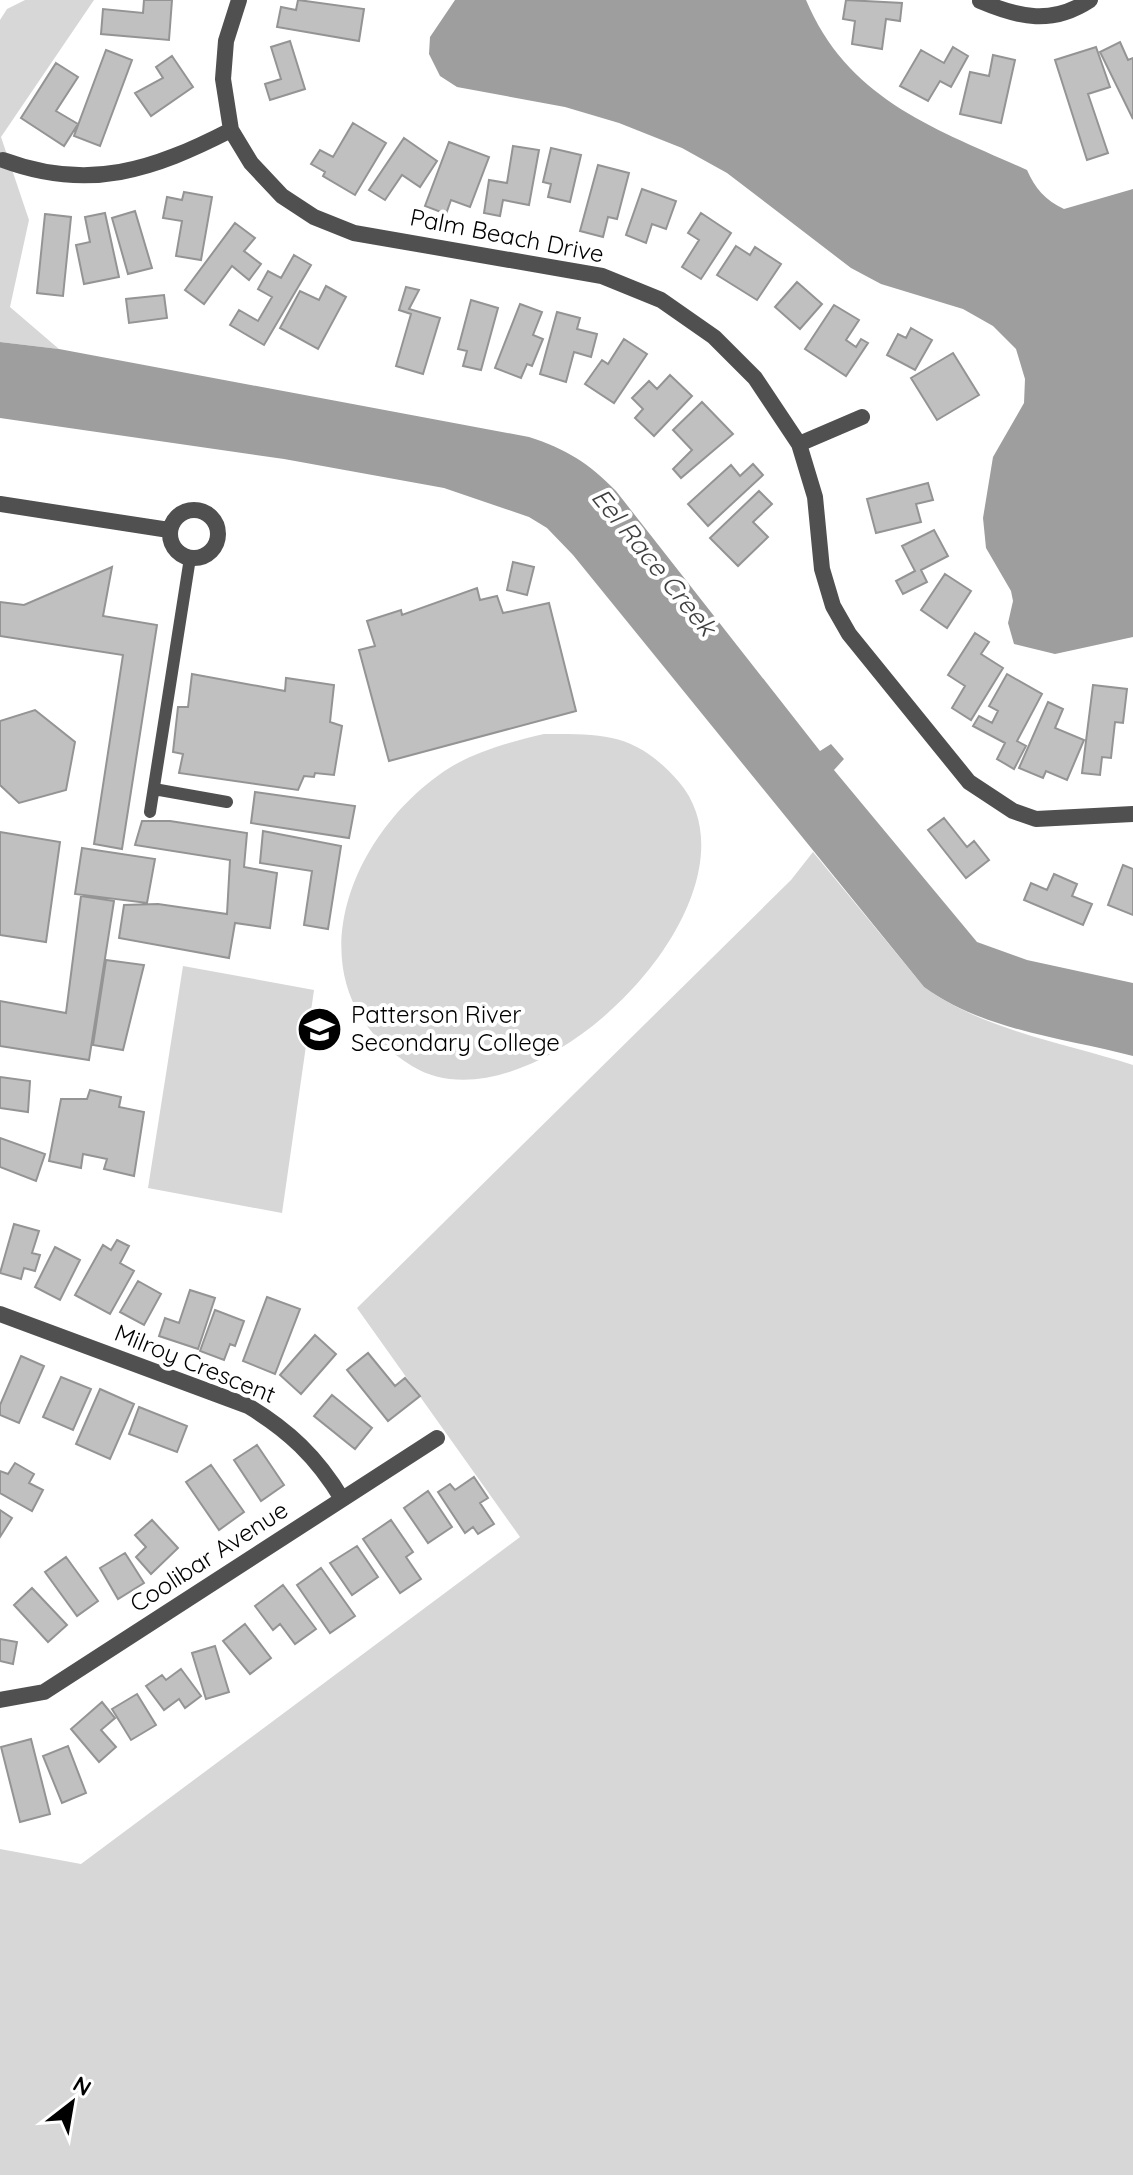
<svg xmlns="http://www.w3.org/2000/svg" width="1133" height="2175" viewBox="0 0 1133 2175" font-family="Quicksand,sans-serif">
  <rect width="100%" height="100%" fill="#fff"/>
  <path fill="#d7d7d7" d="M25,0H94L1,137L29,220L10,307L59,349L0,342V20L7,9Z
    M544,734C605,734 636,733 679,782C776,897 532,1140 412,1066C290,991 343,841 443,772C472,752 510,742 544,734Z
    M813,852L924,987C983,1030 1064,1043 1133,1065V2175H0V1849L81,1864L520,1537L357,1308L791,880Z
    M183,966L314,990L282,1213L148,1188Z"/>
  <path fill="#9e9e9e" d="M455,0H806C848,100 936,129 1027,170C1035,188 1045,200 1064,209L1133,189V637L1055,654L1014,644L1008,623L1013,601L1011,591L986,548L983,518L993,457L1024,403L1025,379L1016,349L993,326L963,309L881,284L851,268L727,173L682,148L619,123L565,107L457,87L440,76L429,54L430,37Z
    M0,342L59,349L529,437C566,449 589,463 616,491L820,751L831,744L844,759L834,770L977,942L1027,960L1133,983V1056C1063,1038 983,1030 924,987L573,555L547,528L529,517L444,488L284,459L0,418Z"/>
  <path fill="#c0c0c0" stroke="#949494" stroke-width="2" d="M144,0H172L169,40L101,34L103,9L143,13Z
    M298,0L364,9L359,41L277,27L281,7L296,10Z
    M846,0L902,3L900,21L886,19L882,49L852,44L855,21L843,19Z
    M290,41L305,89L270,100L265,84L281,79L271,47Z
    M1120,42L1128,60L1133,58V119L1100,52Z
    M953,47L968,56L951,87L940,81L928,101L900,86L921,50L944,63Z
    M1096,47L1110,87L1088,94L1108,153L1087,160L1055,60Z
    M106,50L132,60L100,146L74,136Z
    M993,55L1015,60L1001,123L960,114L970,72L989,76Z
    M172,56L193,87L151,116L135,93L163,78L156,67Z
    M56,63L78,77L56,111L78,124L64,146L21,118Z
    M353,123L386,143L355,195L323,176L325,172L311,164L320,150L333,157Z
    M404,138L437,161L420,187L402,175L385,200L369,190Z
    M449,142L489,157L470,207L451,200L446,214L425,206Z
    M513,146L539,150L529,205L503,200L500,216L484,213L489,180L507,183Z
    M551,148L581,155L570,202L548,197L551,184L543,182Z
    M598,165L629,173L617,219L608,217L603,237L580,231Z
    M642,189L676,201L666,229L652,224L646,243L626,235Z
    M184,192L212,197L201,260L176,256L182,221L163,218L167,197L182,200Z
    M135,211L152,268L128,274L112,218Z
    M105,213L119,277L84,284L76,245L90,242L85,217Z
    M701,213L731,233L701,279L682,267L699,240L688,233Z
    M45,214L71,217L63,296L37,293Z
    M235,223L255,238L244,251L261,264L249,280L232,266L204,304L185,290Z
    M736,246L750,255L755,247L781,264L757,300L717,275Z
    M294,255L311,265L264,345L230,325L239,310L258,321L272,297L258,289L268,271L281,278Z
    M797,282L822,304L800,329L775,307Z
    M326,286L346,297L318,349L280,328L300,291L319,300Z
    M406,287L419,290L409,309L440,318L423,374L396,366L411,314L399,310Z
    M164,295L167,318L129,323L126,299Z
    M471,300L498,308L481,370L463,366L467,351L458,349Z
    M520,304L542,312L533,335L543,339L532,366L527,364L521,378L495,368Z
    M834,305L859,320L846,340L856,347L861,339L868,343L846,376L805,349Z
    M557,312L580,318L577,329L597,334L591,357L574,352L566,382L540,374Z
    M911,328L932,340L915,370L887,355L898,334L906,338Z
    M624,339L647,354L614,403L585,384L602,360L608,364Z
    M953,353L979,395L937,420L911,378Z
    M670,375L692,396L654,436L635,418L643,409L632,398L649,381L657,389Z
    M702,402L733,434L681,478L673,469L692,450L673,430Z
    M753,464L763,475L708,526L688,504L731,465L740,476Z
    M928,483L933,500L916,504L921,522L876,533L867,499Z
    M759,491L772,504L753,522L768,537L738,566L710,538Z
    M934,530L948,556L921,570L927,582L903,594L896,581L915,571L902,546Z
    M513,562L534,567L527,595L507,590Z
    M112,567L103,616L157,625L122,849L94,844L123,655L0,636V602L24,605Z
    M945,574L971,591L947,628L921,610Z
    M477,588L480,600L497,596L503,613L549,603L576,711L389,761L359,650L375,646L367,621L401,610L402,615Z
    M975,633L989,642L981,654L1003,668L971,720L952,708L965,686L948,675Z
    M192,674L285,691L286,678L334,685L330,722L342,726L334,775L315,773L314,777L304,776L298,790L179,773L183,754L173,752L178,707H188Z
    M1007,674L1042,694L1017,741L1026,746L1014,769L997,759L1005,743L973,726L979,716L992,723L998,711L989,706Z
    M1093,685L1127,689L1123,723L1115,722L1111,758L1102,757L1100,775L1082,773Z
    M1048,702L1063,709L1055,728L1084,740L1067,780L1046,771L1043,778L1019,768Z
    M35,710L75,742L66,790L19,803L0,785V721Z
    M255,792L355,806L349,838L251,823Z
    M944,818L967,847L974,841L989,860L966,878L928,830Z
    M142,821H170L247,833L244,867L277,873L270,928L235,923L229,958L119,938L124,905L158,904L227,914L230,860L135,845Z
    M263,831L341,846L328,929L304,925L312,871L260,863Z
    M0,832L60,842L46,942L0,935Z
    M82,848L155,859L147,903L75,894Z
    M1123,865L1133,869V915L1108,905Z
    M1054,874L1077,884L1072,896L1092,904L1083,925L1024,900L1031,883L1047,890Z
    M81,896L114,901L89,1060L0,1046V1001L66,1013Z
    M106,960L144,965L123,1050L93,1045Z
    M0,1077L30,1081L28,1112L0,1108Z
    M90,1090L121,1097L119,1107L144,1112L134,1176L104,1169L107,1159L83,1154L81,1168L49,1161L61,1099H87Z
    M0,1138L45,1154L36,1181L0,1167Z
    M14,1224L39,1231L32,1253L40,1255L35,1271L24,1268L21,1279L0,1273Z
    M117,1240L129,1246L120,1263L134,1271L110,1314L75,1295L103,1245L111,1250Z
    M55,1247L80,1260L60,1300L35,1287Z
    M138,1281L161,1294L144,1325L120,1312Z
    M190,1290L215,1298L198,1349L159,1336L165,1318L179,1323Z
    M267,1297L300,1309L275,1374L243,1361Z
    M215,1310L244,1321L235,1346L230,1344L224,1360L200,1351Z
    M315,1335L336,1354L301,1394L280,1375Z
    M368,1353L395,1386L405,1378L420,1396L388,1421L347,1370Z
    M21,1356L44,1366L19,1423L0,1415V1405Z
    M61,1377L91,1389L73,1430L43,1417Z
    M100,1389L134,1404L110,1459L76,1444Z
    M332,1395L372,1428L355,1449L314,1416Z
    M139,1407L187,1426L177,1452L129,1434Z
    M257,1445L284,1485L261,1501L234,1460Z
    M15,1463L34,1474L29,1483L43,1490L32,1511L0,1493V1471L8,1474Z
    M211,1465L244,1512L219,1530L186,1482Z
    M474,1477L488,1498L480,1503L494,1524L478,1534L473,1527L465,1533L438,1492L450,1484L455,1490Z
    M428,1491L452,1527L428,1543L404,1508Z
    M0,1510L12,1518L0,1537Z
    M152,1520L178,1548L151,1574L136,1557L146,1547L135,1535Z
    M391,1520L413,1552L406,1557L421,1579L400,1593L363,1539Z
    M357,1546L378,1577L352,1595L330,1563Z
    M125,1553L144,1583L118,1599L100,1568Z
    M66,1557L98,1601L77,1616L45,1572Z
    M321,1568L355,1616L330,1633L297,1585Z
    M283,1585L316,1629L295,1644L280,1624L273,1630L255,1606Z
    M32,1588L67,1625L48,1642L14,1605Z
    M245,1624L271,1658L250,1674L223,1641Z
    M0,1639L17,1642L13,1664L0,1661Z
    M215,1646L229,1692L206,1699L192,1653Z
    M181,1669L201,1696L185,1708L179,1699L164,1710L146,1686L162,1675L166,1680Z
    M137,1694L156,1725L131,1740L112,1709Z
    M102,1702L115,1718L101,1730L116,1747L99,1762L71,1729Z
    M31,1739L50,1814L20,1822L1,1747Z
    M68,1746L86,1793L62,1803L43,1756Z"/>
  <g fill="none" stroke-linecap="round" stroke-linejoin="round">
    <path stroke="#505050" stroke-width="12" d="M154,789L227,802
      M150,812L190,558"/>
    <path stroke="#505050" stroke-width="16" d="M239,0L226,41L223,79L231,130L251,163L282,196L314,217L354,233L602,276L661,300L714,337L755,378L799,444L815,497L822,569L833,606L849,634L969,782L1013,811L1036,819L1133,814
      M980,1C1020,18 1052,25 1090,0
      M3,160C89,192 153,170 231,130
      M799,444L862,417
      M0,504L169,530
      M170 534a24 24 0 1 1 48 0a24 24 0 1 1-48 0Z
      M0,1314L248,1406C288,1430 317,1457 342,1499
      M0,1700L44,1692L437,1438"/>
  </g>
  <defs>
    <symbol id="school-disc" viewBox="-11 -11 22 22"><circle r="9.5" fill="#000" stroke="#fff"/><path d="M0-5L7-2L0 1L-7-2ZM-4 1L0 2.5L4 1V4Q0 6-4 4Z" fill="#fff"/></symbol>
  </defs>
  <g fill-rule="evenodd">
    <use href="#school-disc" x="294" y="1004" width="51" height="51"/>
  </g>
  <g text-anchor="middle" stroke-width="8" stroke-linejoin="round" paint-order="stroke">
    <g font-size="24" fill="#000" stroke="#fff">
      <text transform="translate(507 236) rotate(11)" y="8">Palm Beach Drive</text>
      <text transform="translate(195 1364) rotate(22)" y="8">Milroy Crescent</text>
      <text transform="translate(209 1557) rotate(-33)" y="8">Coolibar Avenue</text>
    </g>
    <g font-size="24" fill="#000" stroke="#fff" text-anchor="start">
      <text x="351" y="1023">Patterson River<tspan x="351" dy="28">Secondary College</tspan></text>
    </g>
    <g font-size="26" font-style="italic" fill="#3f3f3f" stroke="#fff">
      <text transform="translate(654 562) rotate(51)" y="9">Eel Race Creek</text>
    </g>
  </g>
  <g transform="translate(72 2103) rotate(31)" stroke="#ffffff" stroke-width="6" paint-order="stroke">
  <path d="M0-6L14 30L0 20L-14 30Z" fill="#000000"/>
  <text y="-12" font-size="22" font-weight="bold" text-anchor="middle" fill="#000000">N</text>
  </g>
</svg>
